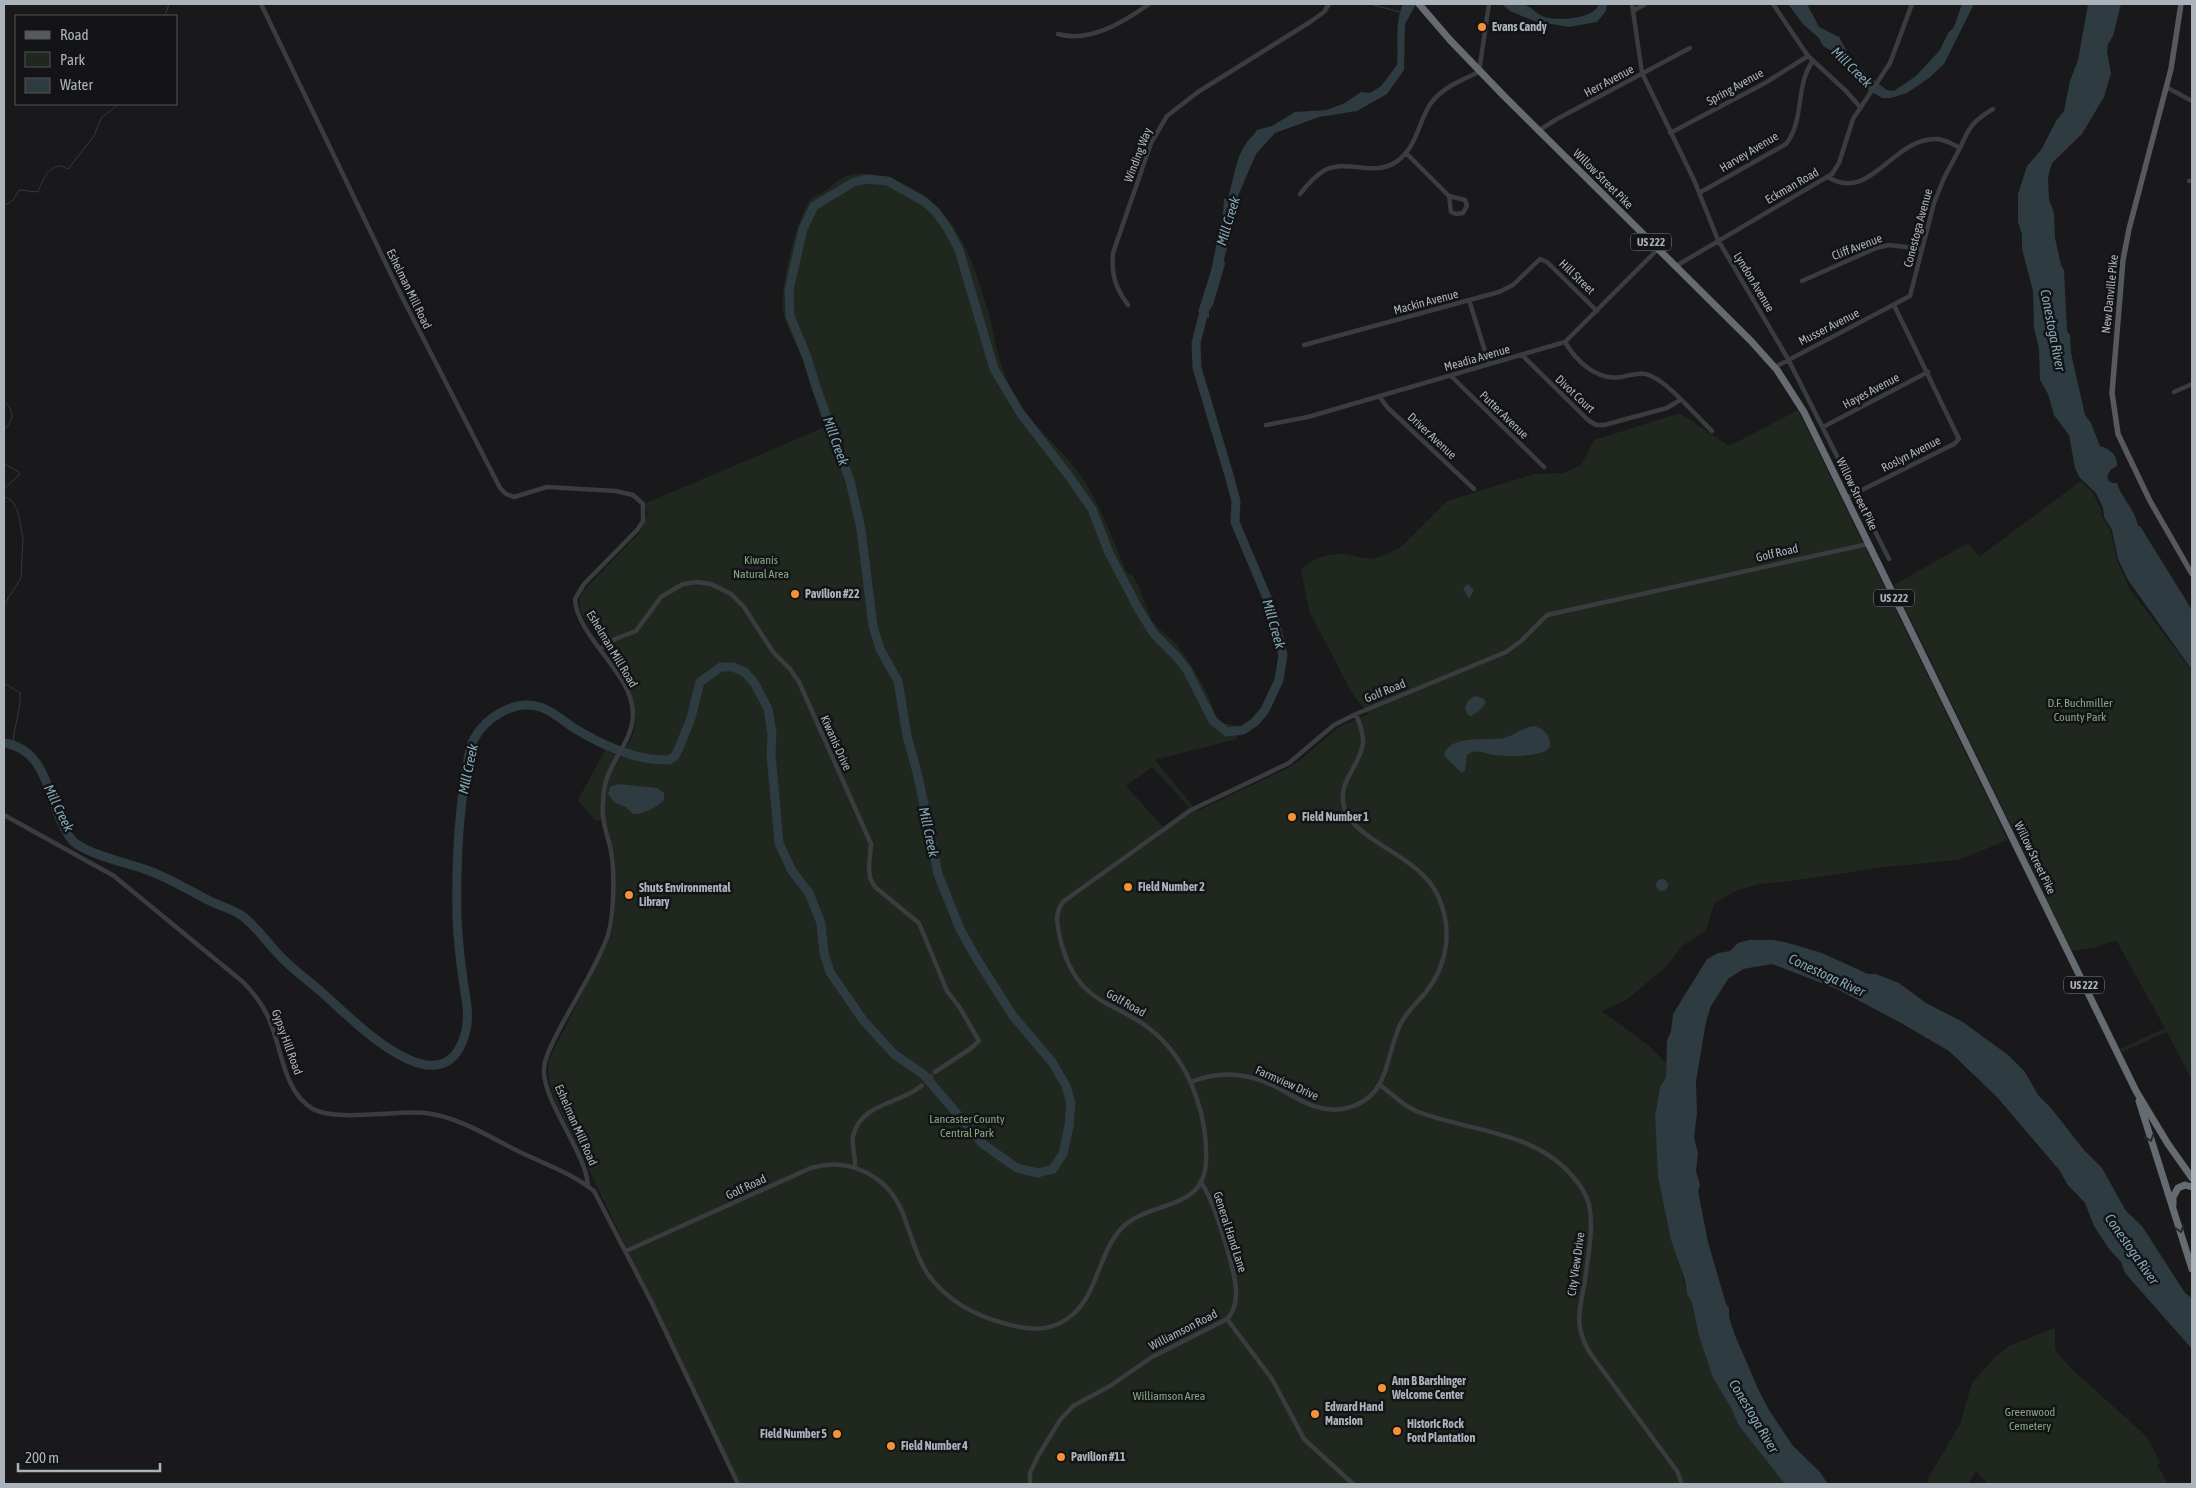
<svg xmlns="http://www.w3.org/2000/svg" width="2196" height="1488" viewBox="0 0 2196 1488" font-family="'Asap Condensed',sans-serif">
  <rect width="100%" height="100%" fill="#19191b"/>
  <path fill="#1f271e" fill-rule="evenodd" d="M870,174C937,186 964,231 982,292C986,305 991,319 993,332C998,355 1003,376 1015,396C1031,424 1057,445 1076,469C1099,499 1111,536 1126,571L1133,576L1139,587L1152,621L1158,628L1177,644L1189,662L1207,693L1216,716L1223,723L1239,726L1237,739L1155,760L1197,811L1284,770L1300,760L1339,727L1368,714L1352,693L1309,611L1301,569C1312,558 1329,553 1345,554C1355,556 1365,560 1376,558C1384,556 1393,551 1401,547L1447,501L1534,474L1563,473L1581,465L1594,440L1680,413L1729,446L1798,410L2008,840L1958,860L1885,867L1791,881L1759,884L1733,892L1714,904L1706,931L1682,946L1667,966L1625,1001L1602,1011L1649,1046L1666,1063V1077L1660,1087L1655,1116L1658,1165L1682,1274L1687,1294L1692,1303L1699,1336L1713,1378L1730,1406L1739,1426L1785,1484H740L572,1135C561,1112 544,1085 549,1059L609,941L613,928L615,914V861L606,821L595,820L578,800L605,750L621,758C626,748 633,738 635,726C642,689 600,644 581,612L579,599L583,591L642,530L647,515L646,503L825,427C815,403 810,378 800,354C795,340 786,326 783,312C779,290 797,214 812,198C815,195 819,195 822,193C841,179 843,172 870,174ZM1152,767L1189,807L1163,827L1126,786Z
    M2081,481L2093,493L2100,507L2102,516L2110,529L2117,560L2130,589L2192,671V1080L2167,1032L2122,1052L2120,1049L2165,1028L2116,940L2097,947L2072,951L1894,585L1968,543L1979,557Z
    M2055,1328V1347L2057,1353L2074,1371L2146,1436L2161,1463L2157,1464L2168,1484H1988L1976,1471L1968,1484H1928L1927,1480L1960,1424L1972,1383L1995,1357L2009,1346Z"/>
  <path fill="#2e3b40" d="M1403,4H1416L1405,24L1404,70L1387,94L1357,111L1319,117L1275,133L1256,154L1237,198V211L1233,219L1232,231L1224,259L1225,264L1213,305L1209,311V318L1198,312L1211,271L1223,213L1224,199L1228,198C1234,179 1235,158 1247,142C1250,138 1254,135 1257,130L1272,126L1295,112L1327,110L1345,103L1361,92L1370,93L1381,86L1397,65C1399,44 1394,24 1403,4Z
    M1502,4C1507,4 1516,3 1521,4C1530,5 1535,13 1542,16C1555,22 1595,19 1599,4H1607L1606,11L1597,22L1569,27L1552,24L1544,25L1543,23L1541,24L1510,11Z
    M1788,4H1807L1819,27L1839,37L1851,59L1867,75L1887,90L1894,91L1916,76L1940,50L1948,33L1954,27L1962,4H1974L1944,64L1929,78L1907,93L1891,98H1882L1867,89L1851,72L1850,68L1842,63L1840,56L1823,46L1819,38L1803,24Z
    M2088,4H2121L2113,36L2108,44L2107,52L2111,73L2104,97L2082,134L2052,163L2048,177L2049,199L2054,213L2055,238L2061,265L2064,270L2067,331L2070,335L2071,353L2085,415L2091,423L2100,446C2110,449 2118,455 2117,466C2110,469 2107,473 2108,480L2112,483H2117C2122,499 2136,511 2138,526H2140L2192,610V670L2128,580L2118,559L2112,530L2104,517L2103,508L2096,493L2080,478L2075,468L2069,435L2054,415L2048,394L2040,380L2039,349L2034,328L2033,291L2022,249V234L2018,222V194L2027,166L2041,150L2056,121L2064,111L2070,81L2078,60Z
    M1468,584L1474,590L1469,599L1463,588Z
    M1474,696L1483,698L1486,703L1479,711L1471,716L1468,715L1465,708L1468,701Z
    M1534,726C1543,728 1552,736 1550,747C1543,758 1502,757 1489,754C1481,752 1475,749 1467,755L1465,770L1462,773L1444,756C1447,734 1488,741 1504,738C1515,735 1523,727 1534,726Z
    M618,784L657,788L664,793V800C657,807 643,815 633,814L626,807L615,803L608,794L610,787Z
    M1656 885a6 6 0 1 1 12 0a6 6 0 1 1-12 0Z
    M1749,940H1773L1785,942L1822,953L1868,974H1876L1899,983L1926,1003L1963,1022L2008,1055L2025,1072L2038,1095L2051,1108L2084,1150L2102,1168L2126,1211L2142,1226L2185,1293L2192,1298V1349L2125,1273L2121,1262L2109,1249L2094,1226L2085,1203L2067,1184L2060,1171L1997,1097L1949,1051L1901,1023L1837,989L1772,964L1743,969L1728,979L1711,1006L1706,1022L1696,1081L1697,1113L1694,1138L1698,1153L1696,1171L1700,1185L1698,1191L1708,1242L1726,1304L1729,1308V1317L1734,1333L1759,1391L1769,1410L1793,1446L1819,1471L1828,1484H1785L1739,1426L1730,1406L1713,1378L1699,1336L1692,1303L1687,1294L1685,1280L1671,1240L1658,1176L1655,1116L1660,1087L1666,1077L1667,1041L1671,1031L1673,1014L1707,959L1718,953L1730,951L1738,943Z"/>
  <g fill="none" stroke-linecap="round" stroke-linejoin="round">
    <path stroke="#2e3b40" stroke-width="1" d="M1370,4L1400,12
      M165,16L169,4
      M4,206L13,200L19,190L38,192C41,183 48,166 60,166C63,166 65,168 68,169L94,136L101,118L119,104
      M4,401C15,411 14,420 4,430
      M4,464L19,472V475L4,489
      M4,496L13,502L18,512L23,538L21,578L4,605
      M4,683L20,693C22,708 13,727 13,745"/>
    <path stroke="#2e3b40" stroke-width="9" d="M4,743C52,750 47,809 72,840C83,853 127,863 144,869C168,877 188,890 210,901C220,906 232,909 241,915C258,927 269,946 284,960C297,973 313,984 327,997C356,1023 446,1115 466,1030C470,1013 465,996 463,979C460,959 458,938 457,918C456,869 458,820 466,771C468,761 469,748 474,739C486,717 515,699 540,707C553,711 563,721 574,728C602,745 635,761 669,760L675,756L679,748L691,718L700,682L721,667H733L745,672L755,684L768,709L772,734L771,754L779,843L792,871L809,893L821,923L824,953L830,972L863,1020L894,1054L923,1074L983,1144L1017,1168L1038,1173L1053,1169L1063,1154L1069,1126L1071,1103L1066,1086L1052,1062L1013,1016L978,961L960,929L938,874L918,776L907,736L898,681L880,649L873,626L861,529L850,481L815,384L807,357L790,316L789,290L803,229L814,206L854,182L866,179L888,181L925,202L936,212L948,229L959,250L994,369L1021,414L1069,476L1092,509L1109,553L1138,608L1154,634L1177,657L1187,670L1213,721L1227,732L1243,730L1255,722L1265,710L1279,680L1283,655L1273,612L1235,522L1236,501L1229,475L1197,368L1196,343L1206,304"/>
    <path stroke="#36383b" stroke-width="4.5" stroke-dasharray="4.5 2" stroke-linecap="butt" d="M920,1087L935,1072"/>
    <path stroke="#3a3c40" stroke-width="4.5" d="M261,4L401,295L500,488L506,494L514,497L547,487L616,491L633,495L643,504V521L638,529L584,584L575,599C577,638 634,674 633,715C632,741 613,757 606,781C604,788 603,796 603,803C601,821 608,835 611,851C615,872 614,919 607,938C595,969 576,998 560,1028C554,1040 546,1053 544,1067C541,1100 586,1151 588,1186
      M1632,4L1642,73L1694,180L1718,240L1788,359L1889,559
      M1773,4L1808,56L1846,91L1860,107
      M1633,11L1645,4
      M1058,34C1090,43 1124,22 1149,4
      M2166,87L2192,101
      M1538,131L1557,119L1690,48
      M1670,133L1765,83L1808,56
      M1960,148C1969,127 1973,121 1993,109
      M1406,153L1449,196L1465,200L1467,206L1463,213L1456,214L1451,212L1449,196
      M2189,181H2192
      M1699,193L1786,144C1805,120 1795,84 1813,61
      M1300,194C1307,185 1315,176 1325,170C1349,159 1373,177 1396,162C1417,148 1418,122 1431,103C1443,87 1462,80 1479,72L1489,4
      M1676,266L1832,174L1839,163L1853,119L1890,63L1912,4
      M1802,281L1876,248L1889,245L1922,249
      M1469,300L1489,364
      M1128,305C1115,287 1111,274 1113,253L1151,143L1167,116L1198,92L1310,22L1324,12L1329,4
      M1565,342C1576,361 1597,381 1621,377C1631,375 1642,371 1651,376C1670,384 1696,416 1712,431
      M1304,345L1499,292L1513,285L1540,259L1547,262L1597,311
      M1522,355L1588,420L1596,425H1604L1667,408L1680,400
      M1775,367L1910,296L1934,203L1944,178L1960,148C1953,144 1946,140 1938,139C1893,136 1871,204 1828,177
      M1451,376L1544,467
      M2174,392L2192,384
      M1379,396L1387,407L1474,489
      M1266,425L1308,417L1565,342L1658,249
      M1823,427L1928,372
      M1846,498L1954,444L1959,439L1894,305
      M600,649L615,639L636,631L661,597L683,584L697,582L711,584L731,594L744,607L773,652L790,669L799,682L871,844L869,867L870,878L875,887L919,923L947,991L960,1008L979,1041L970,1049L935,1072
      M4,815L114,876L243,982C254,993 263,1005 269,1019C282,1048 283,1092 313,1109C337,1122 397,1110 426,1113C459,1117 491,1138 520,1152C545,1164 573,1174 594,1191L652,1303L738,1484
      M1191,1082C1221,1070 1250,1073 1278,1088C1299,1099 1317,1113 1342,1109C1390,1100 1384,1060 1400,1025C1406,1012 1417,1003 1426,992C1448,964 1453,929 1438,896C1419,854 1355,843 1344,807C1337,781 1360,767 1363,743C1364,733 1359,723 1356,714
      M1380,1085L1405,1105L1416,1111C1469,1132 1535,1130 1574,1178C1581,1186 1586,1194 1589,1204C1594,1229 1588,1255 1585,1280C1580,1310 1573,1325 1590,1353L1677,1471L1682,1484
      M855,1167C856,1157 851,1146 853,1136C861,1103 899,1104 920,1087
      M1200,1182C1213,1195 1237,1275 1236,1294C1236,1303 1234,1312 1227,1319
      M626,1251L811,1168C847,1157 884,1174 900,1207C910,1229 914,1252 927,1273C946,1300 975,1316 1007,1324C1028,1330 1048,1332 1067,1319C1099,1298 1097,1251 1124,1226C1150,1201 1204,1211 1206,1162C1208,1121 1193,1073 1165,1043C1123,997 1078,1014 1060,938C1057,923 1054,912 1064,901L1191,810L1289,763L1334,725L1356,714L1506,652L1521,641L1547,615L1868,544
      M1030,1484V1473L1038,1456L1060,1420L1073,1406L1110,1386L1152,1357L1227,1319L1272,1379L1304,1439L1353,1484"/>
    <path stroke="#565a5f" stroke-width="5.5" d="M2181,4L2171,69L2129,229L2123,260L2112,393L2118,434L2150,501L2192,574"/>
    <path stroke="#666b71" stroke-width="7" d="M1419,4L1450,40L1504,96L1751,341L1777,370L1804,412L2136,1091L2168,1144L2192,1178
      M2139,1101L2192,1269
      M2173,1205V1197L2178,1188L2185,1185L2192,1187"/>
  </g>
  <defs><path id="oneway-chevron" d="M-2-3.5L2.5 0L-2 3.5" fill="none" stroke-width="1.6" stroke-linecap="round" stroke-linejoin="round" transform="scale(1.25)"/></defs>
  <g stroke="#282a2d">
    <use href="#oneway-chevron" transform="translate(2150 1138) rotate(71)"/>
    <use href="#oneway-chevron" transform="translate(2180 1229) rotate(73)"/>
  </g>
  <g fill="#f79135" stroke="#141416" stroke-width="2">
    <circle cx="1482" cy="27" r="5"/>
    <circle cx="795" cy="594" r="5"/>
    <circle cx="1292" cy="817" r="5"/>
    <circle cx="1128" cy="887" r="5"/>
    <circle cx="629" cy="895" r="5"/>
    <circle cx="1382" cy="1388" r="5"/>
    <circle cx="1315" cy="1414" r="5"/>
    <circle cx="1397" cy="1431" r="5"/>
    <circle cx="837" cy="1434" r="5"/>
    <circle cx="891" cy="1446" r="5"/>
    <circle cx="1061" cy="1457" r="5"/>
  </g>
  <g text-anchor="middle" stroke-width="5" stroke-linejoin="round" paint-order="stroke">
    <g fill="#141416" stroke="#7e838a" stroke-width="1">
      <rect x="1631" y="233.5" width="40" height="17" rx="4"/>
      <rect x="1874" y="589.5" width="40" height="17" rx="4"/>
      <rect x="2064" y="976.5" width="40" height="17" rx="4"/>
    </g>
    <g font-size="11" font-weight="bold" fill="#abb3bb">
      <text x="1651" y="246">US 222</text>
      <text x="1894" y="602">US 222</text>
      <text x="2084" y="989">US 222</text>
    </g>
    <g font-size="12" font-weight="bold" fill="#abb3bb" stroke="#141416" text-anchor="start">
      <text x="1492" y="31">Evans Candy</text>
      <text x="805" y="598">Pavilion #22</text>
      <text x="1302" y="821">Field Number 1</text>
      <text x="1138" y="891">Field Number 2</text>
      <text x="639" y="892">Shuts Environmental<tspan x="639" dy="14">Library</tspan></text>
      <text x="1392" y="1385">Ann B Barshinger<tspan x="1392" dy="14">Welcome Center</tspan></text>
      <text x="1325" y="1411">Edward Hand<tspan x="1325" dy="14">Mansion</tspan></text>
      <text x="1407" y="1428">Historic Rock<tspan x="1407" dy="14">Ford Plantation</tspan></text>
      <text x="827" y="1438" text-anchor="end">Field Number 5</text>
      <text x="901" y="1450">Field Number 4</text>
      <text x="1071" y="1461">Pavilion #11</text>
    </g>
    <g font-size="12" fill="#abb3bb" stroke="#141416">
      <text transform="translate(1609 81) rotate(-28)" y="4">Herr Avenue</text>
      <text transform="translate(1735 87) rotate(-29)" y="4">Spring Avenue</text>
      <text transform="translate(1749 152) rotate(-31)" y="4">Harvey Avenue</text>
      <text transform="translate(1138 155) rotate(-69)" y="4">Winding Way</text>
      <text transform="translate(1603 179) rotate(45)" y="4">Willow Street Pike</text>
      <text transform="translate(1792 186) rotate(-30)" y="4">Eckman Road</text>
      <text transform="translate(1918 228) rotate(-75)" y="4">Conestoga Avenue</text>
      <text transform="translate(1857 247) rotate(-21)" y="4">Cliff Avenue</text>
      <text transform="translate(1577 277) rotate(44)" y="4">Hill Street</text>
      <text transform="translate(1754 282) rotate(59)" y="4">Lyndon Avenue</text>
      <text transform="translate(409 289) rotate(64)" y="4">Eshelman Mill Road</text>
      <text transform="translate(2110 294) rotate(-84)" y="4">New Danville Pike</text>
      <text transform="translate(1426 302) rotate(-15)" y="4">Mackin Avenue</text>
      <text transform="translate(1829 327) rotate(-27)" y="4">Musser Avenue</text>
      <text transform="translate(1477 358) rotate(-16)" y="4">Meadia Avenue</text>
      <text transform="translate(1871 391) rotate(-28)" y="4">Hayes Avenue</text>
      <text transform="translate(1575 394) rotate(43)" y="4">Divot Court</text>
      <text transform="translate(1504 415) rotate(44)" y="4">Putter Avenue</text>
      <text transform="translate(1432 436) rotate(43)" y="4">Driver Avenue</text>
      <text transform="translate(1911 454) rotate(-27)" y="4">Roslyn Avenue</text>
      <text transform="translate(1857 494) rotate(64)" y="4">Willow Street Pike</text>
      <text transform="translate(1777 553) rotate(-13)" y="4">Golf Road</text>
      <text transform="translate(612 649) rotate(59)" y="4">Eshelman Mill Road</text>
      <text transform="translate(1385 691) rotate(-22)" y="4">Golf Road</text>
      <text transform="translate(836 743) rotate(66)" y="4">Kiwanis Drive</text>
      <text transform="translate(2035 858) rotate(64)" y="4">Willow Street Pike</text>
      <text transform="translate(1126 1003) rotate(29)" y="4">Golf Road</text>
      <text transform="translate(287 1042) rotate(70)" y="4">Gypsy Hill Road</text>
      <text transform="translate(1287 1083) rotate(24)" y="4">Farmview Drive</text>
      <text transform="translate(576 1125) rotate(66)" y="4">Eshelman Mill Road</text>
      <text transform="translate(746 1187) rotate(-25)" y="4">Golf Road</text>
      <text transform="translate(1230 1232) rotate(72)" y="4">General Hand Lane</text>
      <text transform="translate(1576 1264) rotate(-82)" y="4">City View Drive</text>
      <text transform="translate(1183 1330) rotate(-27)" y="4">Williamson Road</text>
    </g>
    <g font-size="12" fill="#86a682" stroke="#141416">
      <text x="761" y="564">Kiwanis<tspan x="761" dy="14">Natural Area</tspan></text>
      <text x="2080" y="707">D.F. Buchmiller<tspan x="2080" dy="14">County Park</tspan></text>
      <text x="967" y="1123">Lancaster County<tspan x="967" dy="14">Central Park</tspan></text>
      <text x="1169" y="1400">Williamson Area</text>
      <text x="2030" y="1416">Greenwood<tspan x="2030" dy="14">Cemetery</tspan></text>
    </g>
    <g font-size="14" font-style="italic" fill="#81a8b7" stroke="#141416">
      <text transform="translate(1852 67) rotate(45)" y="5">Mill Creek</text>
      <text transform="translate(1228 221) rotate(-73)" y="5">Mill Creek</text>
      <text transform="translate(2053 330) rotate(79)" y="5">Conestoga River</text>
      <text transform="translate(836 441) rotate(70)" y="5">Mill Creek</text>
      <text transform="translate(1274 624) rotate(74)" y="5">Mill Creek</text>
      <text transform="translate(468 769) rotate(-78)" y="5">Mill Creek</text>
      <text transform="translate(59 808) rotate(64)" y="5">Mill Creek</text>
      <text transform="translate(929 832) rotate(78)" y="5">Mill Creek</text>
      <text transform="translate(1827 975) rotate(25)" y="5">Conestoga River</text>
      <text transform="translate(2132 1249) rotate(55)" y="5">Conestoga River</text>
      <text transform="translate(1754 1416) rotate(59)" y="5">Conestoga River</text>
    </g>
  </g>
  <rect width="2196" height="1488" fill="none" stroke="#abb3bb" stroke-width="10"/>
  <rect x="15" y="15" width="162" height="90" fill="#141416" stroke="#505458"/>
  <rect x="25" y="31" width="25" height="8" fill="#565a5f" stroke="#505458"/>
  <text x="60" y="40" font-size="15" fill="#abb3bb">Road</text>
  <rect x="25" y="52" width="25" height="15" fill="#1f271e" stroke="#505458"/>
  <text x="60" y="65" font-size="15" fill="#abb3bb">Park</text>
  <rect x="25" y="78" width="25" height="15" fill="#2e3b40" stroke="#505458"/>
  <text x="60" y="90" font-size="15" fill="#abb3bb">Water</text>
  <path d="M18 1463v8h142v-8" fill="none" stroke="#abb3bb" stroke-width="2.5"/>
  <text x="25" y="1463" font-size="15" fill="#abb3bb" stroke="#141416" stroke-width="4" paint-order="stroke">200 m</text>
</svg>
